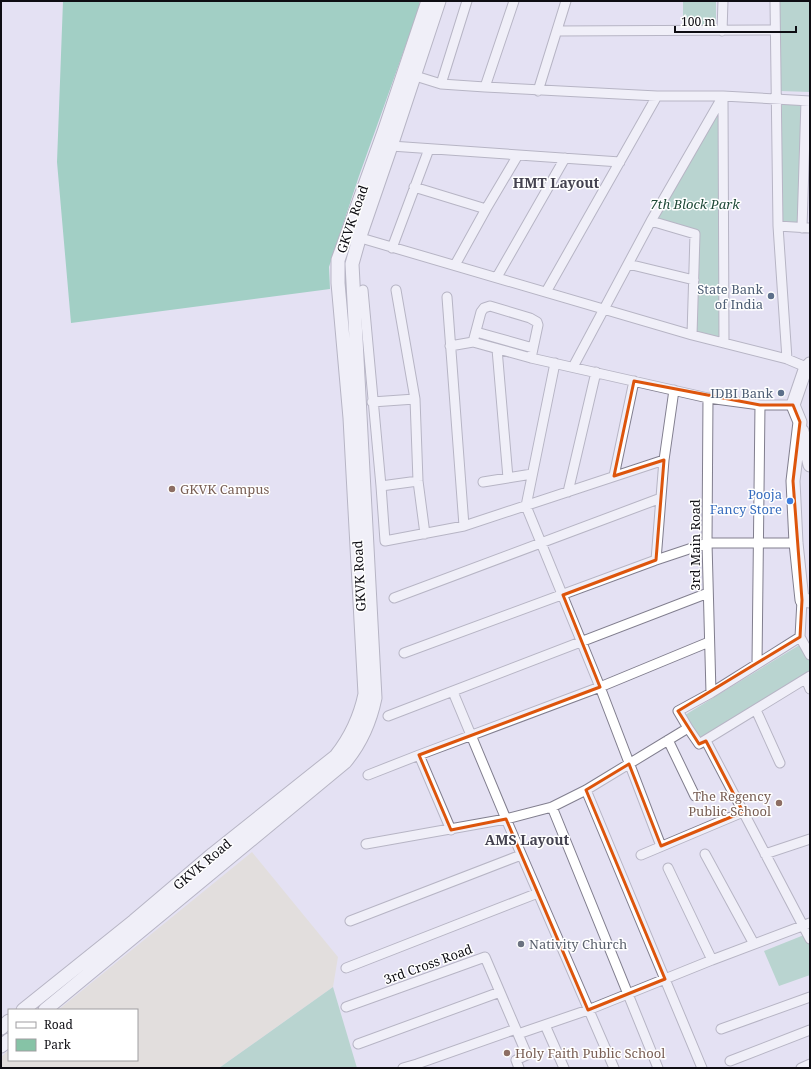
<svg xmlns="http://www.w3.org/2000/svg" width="811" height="1069" viewBox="0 0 811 1069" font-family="'Noto Serif',serif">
  <rect width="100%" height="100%" fill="#e4e1f3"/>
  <path fill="#e1d9c4" d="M252,852L338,957L333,987L219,1068H1V1057L9,1050V1060H137V1010H58Z"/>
  <path fill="#86c3a6" d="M683,1H716V27H683Z
    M780,1H810V92L780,91Z
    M782,103H804L801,225L780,224Z
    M721,105L722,339L694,333L698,233L655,220Z
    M801,644L810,660V672L700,739L685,715Z
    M804,935L810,945V975L779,986L764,951Z
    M333,987L357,1068H219Z"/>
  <path fill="#53b88e" d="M63,1H420L418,11L359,176L329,267L330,289L71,323L57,162Z"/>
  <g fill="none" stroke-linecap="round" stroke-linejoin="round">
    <defs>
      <path id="minor" d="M775,1L778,226L787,359
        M557,31L775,30
        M722,31L723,1
        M409,74L441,84L485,87L657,96H723L810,101
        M441,84L467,1
        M485,87L514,1
        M538,91L566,1
        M723,98L724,343
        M391,146L620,162
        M414,187L486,209
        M651,221L695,234L692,335
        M778,226L810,228
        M802,228L806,101
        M354,236L692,335L787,359L806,367L809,362
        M392,248L429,149
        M628,264L694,280
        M455,265L486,209L518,155
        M497,277L565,158
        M363,290L381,486L385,541L464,526L664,460
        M396,290L415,399L418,481L425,534
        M546,292L657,96
        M447,297L464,526
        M476,332L533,348
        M473,342L481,312L484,308L490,306L530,318L537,322L538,325L531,358
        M450,346L473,342L531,358L708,398L760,405H793
        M497,349L508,478
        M555,363L526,506L600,687L661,846
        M573,367L651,221L723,96
        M708,398L707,543L711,693
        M372,402L415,399
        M614,476L634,381
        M483,482L532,474
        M381,486L418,481
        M568,492L596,372
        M656,560L664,460L674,390
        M394,598L661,498
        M800,637L810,655
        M404,653L656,560L707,543H796
        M757,664L760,405
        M806,679L810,689
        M453,692L506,819L614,1068
        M756,710L780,763
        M388,716L708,593
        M688,728L699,744L810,676
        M668,740L695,796
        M706,741L810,939
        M419,755L451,830
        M368,775L419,755L600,687L709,642
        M586,790L702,1068
        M552,807L658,1068
        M366,844L506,819L552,807L586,790L688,728L678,711L711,693L800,637L802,600
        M705,854L754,944
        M765,854L810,839
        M641,855L743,812
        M668,868L712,960
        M350,921L521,855
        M346,968L538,893
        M346,1007L485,957L527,1055L516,1060L519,1068
        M545,1025L564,1068
        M721,1029L810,997
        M518,1034L588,1010L712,960L810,923
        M358,1044L500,992
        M730,1061L810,1030
        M403,1068L417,1064L516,1029
        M801,1068L810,1064"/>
      <path id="secondary" d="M810,365L806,367L793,405L800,422L793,481L796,543L802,600L810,601
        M802,431L810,465
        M23,1010L134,921L213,854L336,756C351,737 360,718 365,694L350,418L338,283V260L384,132L428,1
        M45,1010L345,762C361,743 370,722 375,698L352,264L359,239L391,146L439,1
        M1,1028L9,1021
        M1,1046L9,1040"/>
    </defs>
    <use href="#minor" stroke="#817e8e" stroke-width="11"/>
    <use href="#secondary" stroke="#817e8e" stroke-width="15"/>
    <use href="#minor" stroke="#fff" stroke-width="9"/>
    <use href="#secondary" stroke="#fff" stroke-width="13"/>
  </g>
  <path d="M0 0H811V1069H0ZM634,381L760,405H793L800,422L793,481L802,600L800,637L678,711L699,744L706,741L743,812L661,846L629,764L586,790L665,979L588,1010L506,819L451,830L419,755L600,687L563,595L656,560L664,460L614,476Z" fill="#e4e1f3" fill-opacity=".55" fill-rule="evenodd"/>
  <path fill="none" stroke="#dd550c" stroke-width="3" stroke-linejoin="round" d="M634,381L760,405H793L800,422L793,481L802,600L800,637L678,711L699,744L706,741L743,812L661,846L629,764L586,790L665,979L588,1010L506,819L451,830L419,755L600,687L563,595L656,560L664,460L614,476Z"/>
  <g fill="#5c6f8a" stroke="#fff" stroke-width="1.5">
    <circle cx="771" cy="296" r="4"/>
    <circle cx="781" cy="393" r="4"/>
  </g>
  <g fill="#8d6e63" stroke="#fff" stroke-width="1.5">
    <circle cx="172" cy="489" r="4"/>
    <circle cx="779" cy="803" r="4"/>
    <circle cx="507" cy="1053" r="4"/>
  </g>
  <circle fill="#3f7fe0" stroke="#fff" stroke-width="1.5" cx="790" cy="501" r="4"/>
  <circle fill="#6b7280" stroke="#fff" stroke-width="1.5" cx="521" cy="944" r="4"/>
  <g text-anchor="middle" stroke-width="3" stroke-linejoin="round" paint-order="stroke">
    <g font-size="13" font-style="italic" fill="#1e4937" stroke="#fff">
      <text x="695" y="209">7th Block Park</text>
    </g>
    <g font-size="13" fill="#0e0d13" stroke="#fff">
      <text transform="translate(352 219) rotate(-71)" y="5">GKVK Road</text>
      <text transform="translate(695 545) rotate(-90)" y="5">3rd Main Road</text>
      <text transform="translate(359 576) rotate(-93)" y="5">GKVK Road</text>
      <text transform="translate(202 864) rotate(-40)" y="5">GKVK Road</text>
      <text transform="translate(428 964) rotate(-20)" y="5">3rd Cross Road</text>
    </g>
    <g font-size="13" fill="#4e5e75" stroke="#fff" text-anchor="end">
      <text x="763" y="294">State Bank<tspan x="763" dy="15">of India</tspan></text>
      <text x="773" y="398">IDBI Bank</text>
    </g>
    <g font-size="13" fill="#785e54" stroke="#fff" text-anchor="start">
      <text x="180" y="494">GKVK Campus</text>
      <text x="771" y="801" text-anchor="end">The Regency<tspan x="771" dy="15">Public School</tspan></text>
      <text x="515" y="1058">Holy Faith Public School</text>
    </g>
    <g font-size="13" fill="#366cbe" stroke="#fff" text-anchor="end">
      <text x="782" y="499">Pooja<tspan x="782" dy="15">Fancy Store</tspan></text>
    </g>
    <g font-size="13" fill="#5b616d" stroke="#fff" text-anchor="start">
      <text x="529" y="949">Nativity Church</text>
    </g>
    <g font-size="14" font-weight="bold" fill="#444250" stroke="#fff">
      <text x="556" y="188">HMT Layout</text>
      <text x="527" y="845">AMS Layout</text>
    </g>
  </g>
  <rect width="811" height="1069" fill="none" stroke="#0e0d13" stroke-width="4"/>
  <rect x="8" y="1009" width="130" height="52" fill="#ffffff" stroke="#9f9ea1"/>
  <rect x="16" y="1022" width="20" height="6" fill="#ffffff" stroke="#9f9ea1"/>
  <text x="44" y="1029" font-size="12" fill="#0e0d13">Road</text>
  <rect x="16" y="1039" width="20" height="12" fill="#86c3a6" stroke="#9f9ea1"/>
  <text x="44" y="1049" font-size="12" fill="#0e0d13">Park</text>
  <path d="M675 26v6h121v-6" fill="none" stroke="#0e0d13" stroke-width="2"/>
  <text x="681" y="26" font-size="12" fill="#0e0d13" stroke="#ffffff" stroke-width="3" paint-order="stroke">100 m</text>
</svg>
